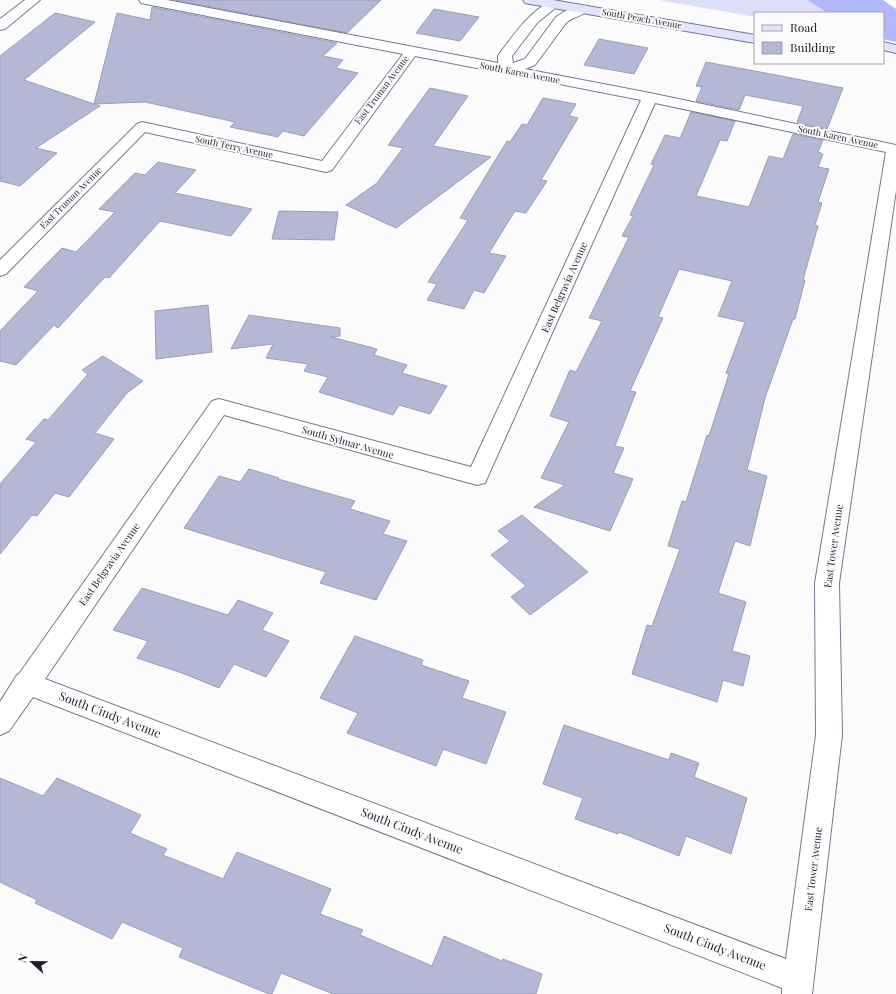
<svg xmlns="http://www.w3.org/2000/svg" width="896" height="994" viewBox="0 0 896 994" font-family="'Playfair Display',serif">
  <rect width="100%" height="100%" fill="#fbfbfb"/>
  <path fill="#dcdffa" d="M659,0H807L828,13H755V17Z"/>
  <path fill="#b2b8fe" d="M807,0H883L896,9V42L883,39V13H828Z"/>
  <path fill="#b5b8d5" stroke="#9a9eba" d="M175,0H381L347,33Z
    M152,7L337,43L323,56L343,60L336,68L358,73L304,136L283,131L278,137L230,127L235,122L145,102L94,104L117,13L150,20Z
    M434,9L479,17L460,41L416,33Z
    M55,13L95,22L24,80L100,106L36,148L57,153L20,186L0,181V56Z
    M599,39L648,48L634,74L584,65Z
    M706,62L776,75L843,88L827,129L797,122L803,106L745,95L739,110L696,101L702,87L696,86Z
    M430,88L468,96L433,146L491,157L396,228L346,205L377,183L403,148L388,145Z
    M543,98L576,104L569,116L578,118L541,180L547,181L526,213L515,211L489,253L506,256L484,293L474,290L464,309L427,300L437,284L428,282L468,220L460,218L507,141L510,142L522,124L527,125Z
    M691,112L735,121L727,141L720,140L696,196L749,207L769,156L783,159L793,134L823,140L818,152L823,154L818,167L829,169L818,202L822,203L815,225L818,226L803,280H805L795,319H793L765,398L747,470L767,476L750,546L735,541L718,593L746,602L732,651L750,656L743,686L723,680L717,702L632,674L647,625L652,626L680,549L668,546L682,501L686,502L707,435L709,436L729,374L726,373L745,322L718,316L732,281L679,269L658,317L663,318L630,391L636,392L615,446L624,448L613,473L633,479L610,531L534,507L565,485L541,478L569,422L550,416L570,370L576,372L602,321L589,318L629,237L622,236L633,216L630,215L654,165L651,164L665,135L680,138Z
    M158,162L196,170L175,193L252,209L231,236L160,221L109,278L105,277L58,328L54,325L16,365L0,361V331L38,291L24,287L62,248L76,252L115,212L99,209L135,173L145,175Z
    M279,211L338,212L334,240L272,239Z
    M208,305L212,352L156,359L155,311Z
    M249,315L340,328V336L331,337L377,349L374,355L407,365L402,373L447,386L430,414L399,405L393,415L319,392L328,377L304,371L308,364L266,358L273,344L231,349Z
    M103,356L143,381L127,393L95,433L114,439L69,497L55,493L37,516L32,515L0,554V484L36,442L26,439L44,419L48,420L88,374L82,370Z
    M249,469L279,478L278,479L355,501L350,509L390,521L383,534L407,541L376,600L320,583L326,572L184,528L219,476L240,482Z
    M522,515L588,572L530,615L511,597L526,586L491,555L510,541L498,531Z
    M142,588L228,615L238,600L273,613L262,630L289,641L266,677L234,664L219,688L182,673L137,658L148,641L113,630Z
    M355,636L423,660L421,665L469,681L462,698L506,712L486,764L443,749L436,766L347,733L358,713L320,698Z
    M564,725L669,760L671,753L699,763L694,777L747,798L731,854L686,836L679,856L619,832L618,834L575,819L583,798L543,784Z
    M0,778L43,796L57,778L141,815L130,833L167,849L163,855L223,879L237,852L331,889L320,914L363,930L360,935L432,966L444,936L502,961L503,959L542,974L536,994H333L281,973L272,994H269L179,957L183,948L122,922L112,939L35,903L37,900L0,882Z"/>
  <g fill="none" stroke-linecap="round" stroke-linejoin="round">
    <defs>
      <path id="street" d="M25,0H40L5,29L0,30V19Z
        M139,0H167L498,63V56L500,53C511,39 537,0 558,1L560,4L537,23L512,56L513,63L525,59L556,17C564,11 576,4 587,6L589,9C584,16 572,17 566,23L535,65L525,69L650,93L896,145V190L839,583L842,735L812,994H782V988L33,697L9,731L0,735V702L17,675L19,674L212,401L219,399L471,467L641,100L415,56L332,170L326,172L145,132L6,274L0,276V260L137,124L142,122L322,161L403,54L146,4L141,3ZM655,103L886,152L815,583L816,735L786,959L45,679L224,415L477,485L485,483Z"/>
      <path id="secondary" d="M523,0H553L755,35V43L530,4L525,3Z
        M883,42L896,45V53L883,50Z"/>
    </defs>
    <use href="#street" stroke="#757893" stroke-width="2"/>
    <use href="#secondary" stroke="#757893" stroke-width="2"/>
    <use href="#street" fill="#fff" fill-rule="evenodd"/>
    <use href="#secondary" fill="#e2e3fe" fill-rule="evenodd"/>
  </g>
  <g text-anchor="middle" stroke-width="4" stroke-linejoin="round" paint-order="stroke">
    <g font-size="9" fill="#1f202b" stroke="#fbfbfb">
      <text transform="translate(642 19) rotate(10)" y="3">South Peach Avenue</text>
      <text transform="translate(520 73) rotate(11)" y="3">South Karen Avenue</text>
      <text transform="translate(382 90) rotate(-53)" y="3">East Truman Avenue</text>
      <text transform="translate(838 137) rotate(12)" y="3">South Karen Avenue</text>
      <text transform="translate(234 147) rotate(12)" y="3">South Terry Avenue</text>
      <text transform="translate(71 198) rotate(-45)" y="3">East Truman Avenue</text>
    </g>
    <g font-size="10" fill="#1f202b" stroke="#fbfbfb">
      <text transform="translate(564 287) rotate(-66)" y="4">East Belgravia Avenue</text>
      <text transform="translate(348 442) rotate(16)" y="4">South Sylmar Avenue</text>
      <text transform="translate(833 546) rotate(-82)" y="4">East Tower Avenue</text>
      <text transform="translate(109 564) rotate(-55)" y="4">East Belgravia Avenue</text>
      <text transform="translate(813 869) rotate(-83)" y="4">East Tower Avenue</text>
    </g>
    <g font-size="12" fill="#1f202b" stroke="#fbfbfb">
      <text transform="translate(110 715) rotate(21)" y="4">South Cindy Avenue</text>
      <text transform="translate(412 831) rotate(21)" y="4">South Cindy Avenue</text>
      <text transform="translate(715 947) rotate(21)" y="4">South Cindy Avenue</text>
    </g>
  </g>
  <rect x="754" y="12" width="130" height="52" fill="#fbfbfb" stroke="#a3a3a8"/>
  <rect x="762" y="25" width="20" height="6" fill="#e2e3fe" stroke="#a3a3a8"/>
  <text x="790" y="32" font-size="12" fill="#1f202b">Road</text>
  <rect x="762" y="42" width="20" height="12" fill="#b5b8d5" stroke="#a3a3a8"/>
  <text x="790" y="52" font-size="12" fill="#1f202b">Building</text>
  <g transform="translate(32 962) rotate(292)" stroke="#fbfbfb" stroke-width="3" paint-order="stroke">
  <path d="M0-3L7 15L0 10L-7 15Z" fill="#1f202b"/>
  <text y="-6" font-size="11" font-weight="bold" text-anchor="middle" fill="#1f202b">N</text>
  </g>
</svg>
